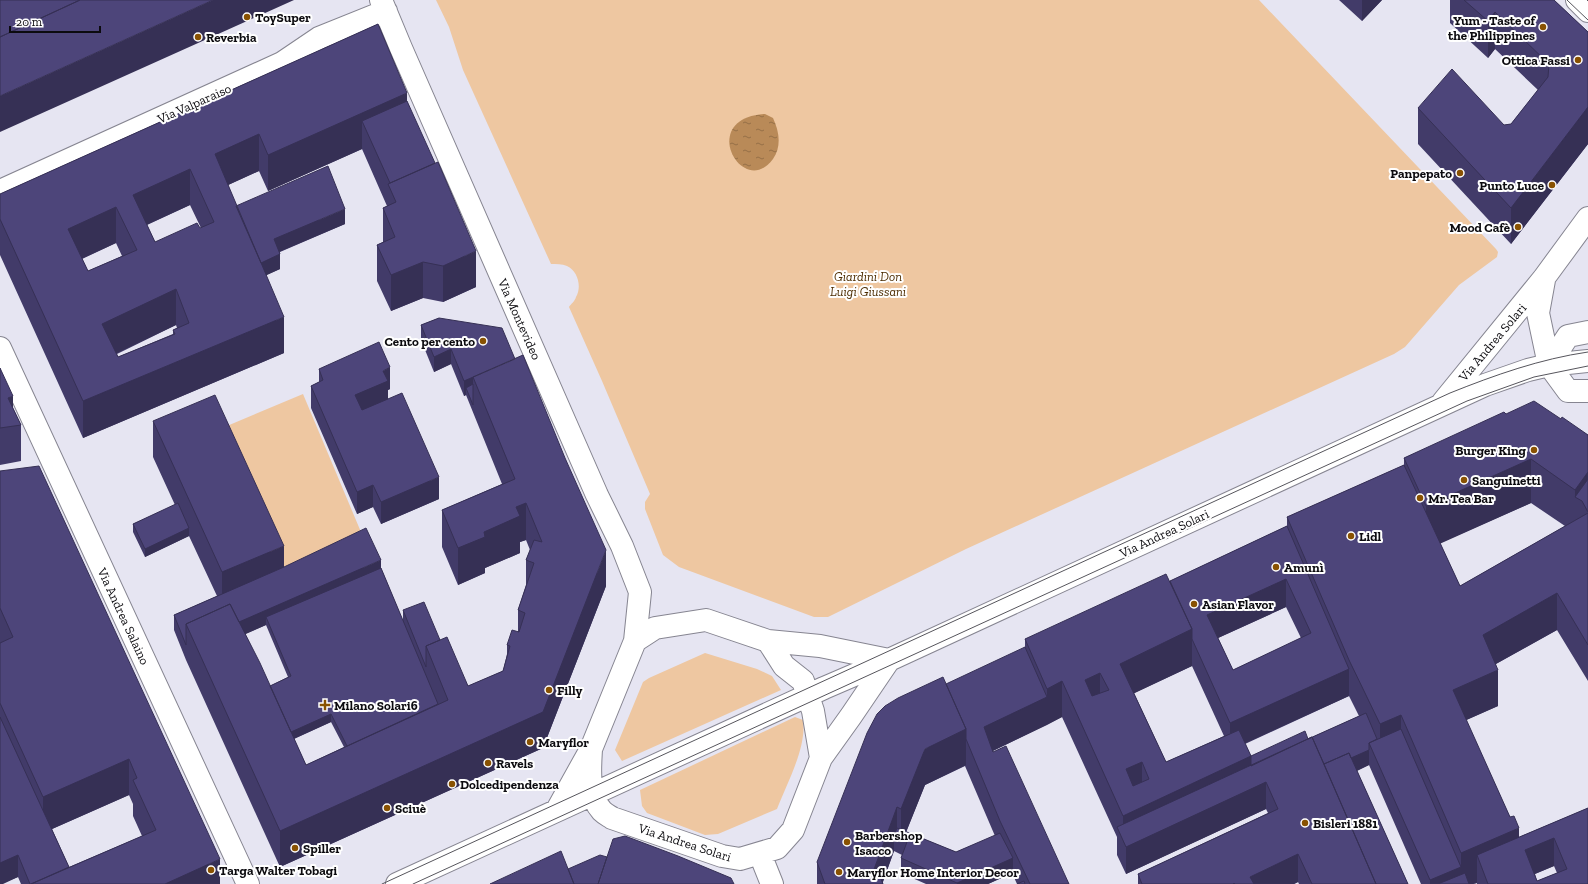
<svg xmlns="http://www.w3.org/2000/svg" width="1588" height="884" viewBox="0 0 1588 884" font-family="'Zilla Slab',serif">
  <defs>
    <pattern id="water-ripples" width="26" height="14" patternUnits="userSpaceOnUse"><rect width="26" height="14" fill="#b98a58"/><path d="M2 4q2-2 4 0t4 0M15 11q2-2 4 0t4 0" fill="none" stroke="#956f47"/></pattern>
  </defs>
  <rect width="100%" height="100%" fill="#e6e5f2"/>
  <path fill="#eec7a1" d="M436,0H1259L1496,249L1498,252L1497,257L1459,285L1405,347L1394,354L966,549L828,617H814L679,567L663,555L645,509V502L650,494L602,381L569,307C571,304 575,301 576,297C582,287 578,271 567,266C562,264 556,264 551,264L463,70L449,27Z
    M303,394L366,544L284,583L215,431Z
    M705,653L757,669L772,676L781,690L622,761L615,750L643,682L649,678Z
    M795,717L803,720C807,747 787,783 777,809L718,834L705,835L647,813L642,806L640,790Z"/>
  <path fill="url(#water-ripples)" d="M765,114L773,118C779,131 782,146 773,159C743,200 696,118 765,114Z"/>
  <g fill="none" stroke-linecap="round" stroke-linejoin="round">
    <defs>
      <path id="minor" d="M381,0L401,48L597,495L622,546L640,592L635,641
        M1577,0L1588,11
        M0,191L282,63L319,38L386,11
        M1544,280L1538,313L1549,365L1568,391H1588
        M0,348L248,884
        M1549,365L1568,336L1588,332
        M1443,402L1544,278L1588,218
        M768,641L784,666L803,681L813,711L821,758
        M591,749C590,769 587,794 602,811C605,814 609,816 612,818L722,856L740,859L777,848L793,830L821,758L851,716L889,660
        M557,810L591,749L635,641L655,628L706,620L768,641L820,646L889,660
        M760,854L772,884
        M397,884L824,688L889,660L1485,385L1528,370L1549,365L1588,361"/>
    </defs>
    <use href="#minor" stroke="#868591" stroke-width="24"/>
    <use href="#minor" stroke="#fff" stroke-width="22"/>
    <path stroke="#56555c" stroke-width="1" d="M1567,0L1588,20
      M1587,0L1588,1
      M382,884L1450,393C1495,375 1540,359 1588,352
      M413,884L1467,401L1534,377L1588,366"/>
  </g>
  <path fill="#423b69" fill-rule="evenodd" d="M1339,0H1382L1362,21Z
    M1450,0H1554L1588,32V144L1511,244L1418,144V108L1504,125L1511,124L1538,90L1495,49L1488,58L1450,23Z
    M378,24L407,101L476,287L443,302L423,298L391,311L377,281V245L383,242V208L387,206L362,149L268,191L259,171L228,185L236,206L345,224L280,252V269L266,275L284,353L83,438L0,255V194ZM190,205L201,228L155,242L147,225ZM116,243L122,256L88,271L82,259ZM176,325L177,328L173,330V334L118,357L117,354Z
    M439,318L606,586L543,748L280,867L186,660L174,630V615L217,596L189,536L145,557L133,532V524L175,505L153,457V421L284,567L381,568L403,621V610L440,640L468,686L503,671L507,654V645L518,632V610L526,585V560L530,550L526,540L520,542V553L485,568V573L458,585L442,547V510L502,484L466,395L464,396L451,364L434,372L421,340V325ZM266,625L288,677L270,686L245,634ZM331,722L344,747L306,765L294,739Z
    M0,368L13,408L21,425V461L0,465Z
    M319,369L390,389L388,390V400L439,499L381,524L373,507L357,514L311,408V386L319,382Z
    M1506,414L1561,419L1588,435V681L1557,630L1496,664L1498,706L1466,720L1519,837L1588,808V884H1477V883L1473,884H1421L1369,765L1357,771L1408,884H1299L1298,882L1294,884H1138V874L1268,813L1266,809L1126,874L1117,855V837L1062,717L993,751L1069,884H1017L1012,873L988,884H926L901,873V858L902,855L894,851L883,882V884H817V862L1025,647V639L1170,581L1287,526V517L1404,465V458ZM1531,503L1565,526L1460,586L1440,543ZM1286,607L1301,638L1233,670L1218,638ZM1192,666L1224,736L1166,762L1134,693ZM1349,696L1359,716L1308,739L1251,756L1245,744ZM965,766L995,836L956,852L906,832L925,785ZM1554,866L1557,873L1537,881L1535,874Z
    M0,471L220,884H21L18,877L0,884ZM129,795L133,804V816L142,836L69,867L52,829Z"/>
  <path fill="#363055" d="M213,0H294L0,132V96Z
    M1362,0H1382L1362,21Z
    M1495,12V49L1488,58V21Z
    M407,93V129L362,121V149L268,191V155Z
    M1588,107V144L1511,244V208Z
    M259,134V171L215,191V154Z
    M190,169V205L133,231V195Z
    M116,207V243L68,265V229Z
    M345,209V224L274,254V239Z
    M476,251V287L443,302V266Z
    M280,254V269L254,281V266Z
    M423,262V298L391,311V275Z
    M176,289V325L102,360V324Z
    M284,317V353L83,438V401Z
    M451,349V364L434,372V357Z
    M390,367V389L388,390V403L355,417V395L383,371Z
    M473,377V392L466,388V395L464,396V381Z
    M13,396V426L8,398Z
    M1531,459V503L1426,550V506Z
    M1588,472V512L1582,501L1575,497V533V490Z
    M439,477V499L381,524V502Z
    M373,485V507L357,514V492Z
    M526,503V540L520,542V553L485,568V573L458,585V548L484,532L516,507Z
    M189,528V536L145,557V549Z
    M284,546V583L222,609V572Z
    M606,550V586L543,748L280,867V831L543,712Z
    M381,560V576L266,617V625L200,654L194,641Z
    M1286,579V607L1207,643V615Z
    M1557,593V630L1483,671V635Z
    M1192,629V666L1120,700V664Z
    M1349,669V696L1230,750V723Z
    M1498,670V706L1453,726V690Z
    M1100,673V709L1085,716V680Z
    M1062,681V717L1047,725V689Z
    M1047,697V725L984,755V727Z
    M331,714V722L280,745V737Z
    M1401,715V751L1380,745V724Z
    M966,729V765L925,785L903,840L901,839V809L925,749Z
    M1369,750V765L1330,783L1324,770Z
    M1251,756L1266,782V809L1126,874V847L1123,841V816Z
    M129,759V795L43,833V797Z
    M1142,762V798L1126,805V769Z
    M897,807V837L894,836V851L882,884L873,872Z
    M1519,828V864L1477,855V883L1473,884H1430V880L1461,867V853Z
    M1554,838V866L1525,878V850Z
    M1298,854V882L1294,884H1250V877Z
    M18,855V877L3,884H0V863Z
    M1013,858V873L988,884H957V883Z
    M220,859V884H165Z"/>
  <path fill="#4d457a" stroke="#363055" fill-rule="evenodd" d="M0,0H80L0,37Z
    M80,0H213L0,96V37Z
    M1464,0H1554L1588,32V107L1511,208L1418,108L1452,69L1504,125L1511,124L1548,77L1549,64L1495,12L1488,21Z
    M378,24L407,93L268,155L259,134L215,154L284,317L83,401L0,219V194ZM190,169L214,222L200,228L197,223L155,242L133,195ZM116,207L137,250L88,271L68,229ZM176,289L189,323L173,330L175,334L118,357L102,324Z
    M407,101L435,163L390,183L362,121Z
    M438,162L476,251L443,266L423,262L391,275L377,245L395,237L383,208L396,202L388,184Z
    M328,166L345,209L274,239L280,254L261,263L236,206Z
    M439,318L502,328L515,359L464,381L451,349L434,357L421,325Z
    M379,342L390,367L383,371L388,381L355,395L362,410L402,393L439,477L381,502L373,485L357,492L311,386L323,380L319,369Z
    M523,355L565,458L606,550L543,712L280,831L186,624L230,604L260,663L306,765L448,700L426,646L447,637L468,686L503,671L510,646L507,645L512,630L519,632L525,613L518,610L534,563L526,560L534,540L542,542L526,503L516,507L520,516L484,532L485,537L458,548L442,510L515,479L473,377Z
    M0,368L13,396L8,398L21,425L0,428Z
    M473,384V405L466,388Z
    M215,395L284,546L222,572L153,421Z
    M1534,401L1561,419L1562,417L1588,435V472L1575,490L1531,459L1426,506L1404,458L1504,412L1506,414Z
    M1404,465L1460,586L1588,513V645L1557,593L1483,635L1498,670L1453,690L1510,817L1514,816L1519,828L1461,853L1401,715L1380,724L1349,660L1287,517Z
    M39,466L220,859L165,884H31L156,830L133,780L137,778L129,759L43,797L0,703V643L13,637L0,608V471Z
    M1588,479V512L1582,501L1575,497Z
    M178,503L189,528L145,549L133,524Z
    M1287,526L1349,669L1230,723L1192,639V629L1170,581ZM1286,579L1311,633L1233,670L1207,615Z
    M366,528L381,560L239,622L230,604L186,624V645L174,615L284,567Z
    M381,568L438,704L347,746L331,714L291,732L270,686L291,676L266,617Z
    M1166,574L1192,629L1120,664L1166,762L1239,730L1251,756L1123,816L1062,681L1047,689L1025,639ZM1100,673L1109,690L1092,696L1085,680ZM1142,762L1149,779L1133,786L1126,769Z
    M424,602L440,640L426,646V667L403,610Z
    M1025,647L1047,697L984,727L993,752L1006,746L1069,884H1030L1000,821L966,739V729L946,684Z
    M943,677L966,729L925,749L901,809L897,807L873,872L879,874L883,884H825L817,862L867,733L877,714L885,706L898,698Z
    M1366,713L1377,739L1369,743V750L1351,758L1349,753L1324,764L1312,737L1251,766V756L1305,731L1308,739Z
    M0,717L69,867L31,884H30L18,855L0,863Z
    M1401,729L1461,867L1430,880L1369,743Z
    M1312,737L1376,884H1312L1298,854L1250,877L1254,884H1235L1234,883L1233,884H1142L1138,874L1278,809L1266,782L1126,847L1117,827Z
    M1349,753L1408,884H1376L1324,764Z
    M1588,808V884H1488L1477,855ZM1554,838L1567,869L1537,881L1525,850Z
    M897,828L956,852L1000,833L1013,858L957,883L901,858L907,842L894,836Z
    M625,836L678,856L731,878L734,884H598L613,839Z
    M561,851L574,884H490Z
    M600,855L607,857L598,884H574L568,869Z
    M1465,873L1469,884H1438Z
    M1024,881L1025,884H1017Z"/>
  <g fill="#895202" stroke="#fff" stroke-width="1.5">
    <circle cx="247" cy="17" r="4"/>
    <circle cx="1543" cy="27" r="4"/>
    <circle cx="198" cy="37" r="4"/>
    <circle cx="1578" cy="60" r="4"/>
    <circle cx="1460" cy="173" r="4"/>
    <circle cx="1552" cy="185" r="4"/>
    <circle cx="1518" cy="227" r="4"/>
    <circle cx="483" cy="341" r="4"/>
    <circle cx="1534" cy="450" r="4"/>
    <circle cx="1464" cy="480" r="4"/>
    <circle cx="1420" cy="498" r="4"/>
    <circle cx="1351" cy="536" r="4"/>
    <circle cx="1276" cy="567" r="4"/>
    <circle cx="1194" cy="604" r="4"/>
    <circle cx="549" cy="690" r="4"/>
    <path d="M323 699h4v4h4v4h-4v4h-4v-4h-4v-4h4z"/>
    <circle cx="530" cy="742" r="4"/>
    <circle cx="488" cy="763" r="4"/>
    <circle cx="452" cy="784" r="4"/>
    <circle cx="387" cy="808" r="4"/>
    <circle cx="1305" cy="823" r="4"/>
    <circle cx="847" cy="842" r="4"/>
    <circle cx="295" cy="848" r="4"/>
    <circle cx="211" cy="870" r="4"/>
    <circle cx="839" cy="872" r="4"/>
  </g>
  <g text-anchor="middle" stroke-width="4" stroke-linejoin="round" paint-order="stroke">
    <g font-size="13" font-weight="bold" fill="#0c0b0f" stroke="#fff" text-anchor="start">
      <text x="255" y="22">ToySuper</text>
      <text x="1535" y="25" text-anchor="end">Yum - Taste of<tspan x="1535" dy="15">the Philippines</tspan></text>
      <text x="206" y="42">Reverbia</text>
      <text x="1570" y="65" text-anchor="end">Ottica Fassi</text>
      <text x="1452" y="178" text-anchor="end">Panpepato</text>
      <text x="1544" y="190" text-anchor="end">Punto Luce</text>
      <text x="1510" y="232" text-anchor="end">Mood Cafè</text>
      <text x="475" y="346" text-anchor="end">Cento per cento</text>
      <text x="1526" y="455" text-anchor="end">Burger King</text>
      <text x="1472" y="485">Sanguinetti</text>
      <text x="1428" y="503">Mr. Tea Bar</text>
      <text x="1359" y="541">Lidl</text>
      <text x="1284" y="572">Amunì</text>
      <text x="1202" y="609">Asian Flavor</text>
      <text x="557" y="695">Filly</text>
      <text x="334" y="710">Milano Solari6</text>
      <text x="538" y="747">Maryflor</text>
      <text x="496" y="768">Ravels</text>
      <text x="460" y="789">Dolcedipendenza</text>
      <text x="395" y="813">Sciuè</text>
      <text x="1313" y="828">Bisleri 1881</text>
      <text x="855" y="840">Barbershop<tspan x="855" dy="15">Isacco</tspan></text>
      <text x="303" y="853">Spiller</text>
      <text x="219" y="875">Targa Walter Tobagi</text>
      <text x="847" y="877">Maryflor Home Interior Decor</text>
    </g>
    <g font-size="13" fill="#0c0b0f" stroke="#fff">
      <text transform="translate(194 103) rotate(-24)" y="5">Via Valparaiso</text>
      <text transform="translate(520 319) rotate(66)" y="5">Via Montevideo</text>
      <text transform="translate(1492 342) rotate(-50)" y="5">Via Andrea Solari</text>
      <text transform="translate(1164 533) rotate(-25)" y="5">Via Andrea Solari</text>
      <text transform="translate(124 616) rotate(65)" y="5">Via Andrea Salaino</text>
      <text transform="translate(685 842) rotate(18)" y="5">Via Andrea Solari</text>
    </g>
    <g font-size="13" font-style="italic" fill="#4c2c01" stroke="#fff">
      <text x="868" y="281">Giardini Don<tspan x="868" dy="15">Luigi Giussani</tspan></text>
    </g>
  </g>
  <path d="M10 26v6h90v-6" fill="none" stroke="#0c0b0f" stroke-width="2"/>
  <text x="16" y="26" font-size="12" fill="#0c0b0f" stroke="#ffffff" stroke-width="3" paint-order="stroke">20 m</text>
</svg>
